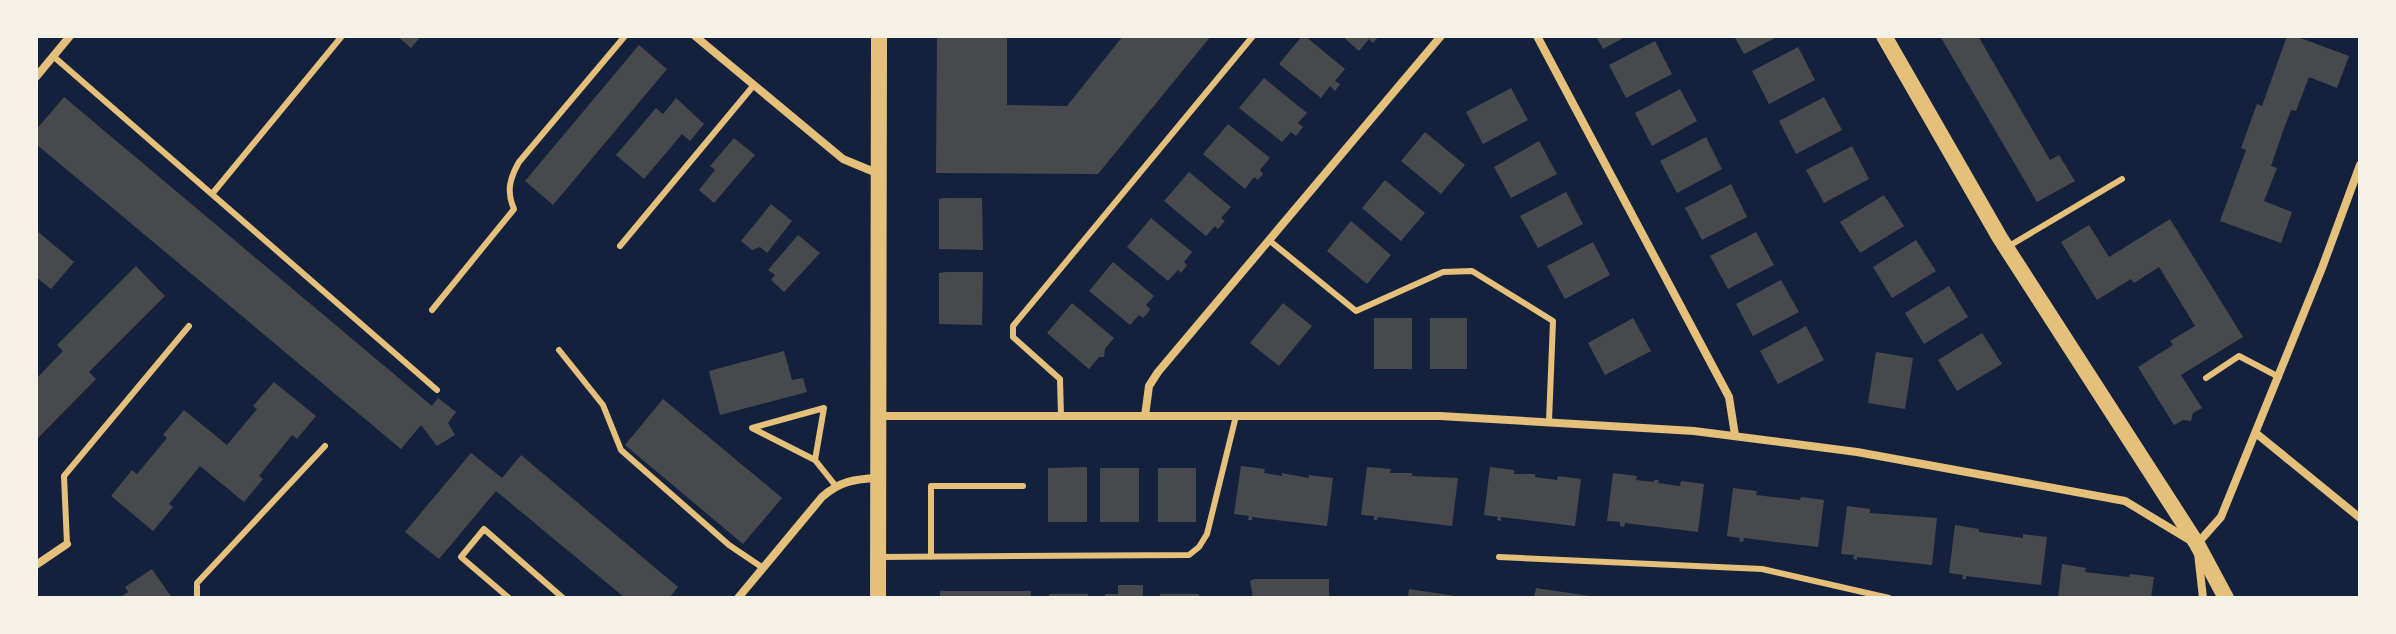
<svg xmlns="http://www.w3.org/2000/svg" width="2396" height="634" viewBox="0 0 2396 634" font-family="Raleway,sans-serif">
  <rect width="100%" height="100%" fill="#14213d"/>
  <path fill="#48494c" d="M397,36H421L411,48Z
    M937,36H1007V105L1067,106L1123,36H1211L1098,174L936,173Z
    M1302,36H1305L1345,69L1335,81L1340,84L1335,91L1330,86L1321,98L1279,64Z
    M1342,36H1379L1373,43L1369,39L1359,51Z
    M1596,36H1627L1603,49Z
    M1734,36H1779L1744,54Z
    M1940,36H1978L2050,160L2059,155L2075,181L2037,202Z
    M2287,36H2295L2349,56L2337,88L2309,77L2296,111L2291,110L2283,131L2271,166L2277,168L2264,201L2292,212L2281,243L2220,221L2246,150L2241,148L2257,104L2262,106Z
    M1655,41L1672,74L1626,98L1609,65Z
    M639,45L667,69L553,205L525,181Z
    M1798,47L1815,80L1769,104L1752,71Z
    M1264,78L1307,113L1298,123L1303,127L1296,136L1291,132L1282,142L1239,108Z
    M1511,88L1528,120L1483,144L1466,112Z
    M1680,89L1697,121L1652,146L1635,113Z
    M64,97L432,406L438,398L456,412L448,423L455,435L437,446L421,425L401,449L36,144V130Z
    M1824,97L1842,130L1796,154L1779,121Z
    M676,98L704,124L690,141L682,134L644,179L616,155L656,108L663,114Z
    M1228,124L1270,158L1260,170L1263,174L1258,180L1254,177L1245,189L1203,154Z
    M1425,132L1465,165L1441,194L1401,161Z
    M1706,137L1722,169L1677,193L1660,161Z
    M734,138L755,155L714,203L699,190L715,170L710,166Z
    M1539,141L1557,174L1511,198L1494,167Z
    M1852,146L1869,179L1824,203L1806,170Z
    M1189,172L1231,207L1221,218L1225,221L1223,223L1218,229L1215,226L1206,236L1164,201Z
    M1385,180L1425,213L1401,241L1362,208Z
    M1731,184L1747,217L1702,240L1685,208Z
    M1566,192L1583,224L1538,248L1520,216Z
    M1884,195L1904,226L1860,253L1840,222Z
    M946,198H982L983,250L939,249V199Z
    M771,204L792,221L767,253L760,247L752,250L741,241Z
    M1151,218L1192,252L1184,262L1187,265L1185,268L1181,273L1178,270L1168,281L1127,247Z
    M2170,219L2243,337L2181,375L2202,408L2193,413L2191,421L2183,420L2174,425L2138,367L2173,345L2170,341L2195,326L2159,267L2134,283L2131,279L2097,300L2061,242L2089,225L2109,257Z
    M1351,221L1391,255L1367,284L1327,251Z
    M36,230L74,262L51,289L36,277Z
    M1756,232L1774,265L1728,289L1710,256Z
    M798,235L820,253L784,292L771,280L775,275L768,270Z
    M1916,240L1936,271L1892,298L1873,267Z
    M1593,242L1610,275L1565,299L1547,266Z
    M1113,262L1154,296L1146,305L1150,309L1148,313L1143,318L1139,315L1130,325L1089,291Z
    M136,266L165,296L89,372L96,379L36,440V379L63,351L57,345Z
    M946,272H983L982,325L939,324V273Z
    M1781,280L1799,312L1753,336L1736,304Z
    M1949,286L1968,317L1924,344L1905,313Z
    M1072,303L1114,338L1105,349L1104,357H1099L1089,369L1047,333Z
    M1283,303L1312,326L1279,366L1250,343Z
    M1374,318H1412V369H1374Z
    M1430,318H1467V369H1430Z
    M1633,318L1651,351L1605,375L1588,343Z
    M1806,326L1824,360L1778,384L1760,351Z
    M1982,333L2002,364L1957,391L1938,360Z
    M784,351L792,380L803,378L807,392L720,415L709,371Z
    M1876,352L1913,358L1905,409L1868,403Z
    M274,382L316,416L297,439L292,435L259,476L263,479L244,502L200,466L169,504L173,507L153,531L111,496L132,470L137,474L167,438L163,435L184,410L227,445L257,409L253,406Z
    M663,399L782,498L743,544L625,445Z
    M471,453L502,478L521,455L678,587L669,598H625L496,491L439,559L405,532Z
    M1241,466L1265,469L1264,473L1282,476V473L1309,478V475L1333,478L1327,526L1252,517V520H1248L1249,516L1234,514Z
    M1087,467V522H1048V468Z
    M1367,467L1391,469L1390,473H1412V476L1458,478L1452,526L1378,517L1377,520H1374V516L1361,515Z
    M1490,467L1514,470V474H1535V477L1557,480L1558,476L1581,479L1575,526L1501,517V521L1497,520L1498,517L1484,515Z
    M1100,468H1139V522H1100Z
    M1158,468H1196V522H1158Z
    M1613,473L1637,476L1636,480L1654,482V480H1659L1658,483L1680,486L1681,481L1704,484L1698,532L1625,523L1624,527L1620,526V522L1607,521Z
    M1733,488L1757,491L1756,495L1800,500L1801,497L1824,500L1818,547L1744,538L1743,542L1739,541L1740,538L1727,536Z
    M1847,506L1870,509V513L1937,518L1932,565L1857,557V560L1853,559L1854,555L1841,554Z
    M1955,525L1979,529V532L2023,538V534L2047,537L2041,585L1966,576V579H1962L1963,575L1949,573Z
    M2062,564L2086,568L2085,572L2129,577L2130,574L2154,577L2151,598H2058Z
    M152,569L172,598H119L128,592L125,587Z
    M1254,579H1329V598H1253L1250,581Z
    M1118,585H1143V598H1105V594H1118Z
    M1536,588L1590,596L1589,598H1534Z
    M1409,589L1455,596V598H1408Z
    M940,591H1031V598H940Z
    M1049,594H1088V598H1049Z
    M1160,594H1199V598H1160Z"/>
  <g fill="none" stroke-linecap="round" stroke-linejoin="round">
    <path stroke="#e5c07b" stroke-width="6" d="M53,56L437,390
      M212,194L342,36
      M1270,241L1356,311L1443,272L1472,271L1553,321L1549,421
      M620,246L754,85
      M2009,246L2122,179
      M432,310L514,209C506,191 510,178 519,162L625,36
      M559,350L603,405L621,450L729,545L763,568
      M2206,378L2239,356L2279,377
      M1061,416L1060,379L1013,337V326L1253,36
      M815,460L824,408L752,428L815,460L835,485
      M67,544L64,476L189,326
      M878,557L1189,555L1199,547L1207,534L1236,416
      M931,557V486H1023
      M1499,557L1762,569L1889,598
      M197,598V583L325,446
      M509,598L461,557L484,529L563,598"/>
    <path stroke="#e5c07b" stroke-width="8" d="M695,36L843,159L879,174
      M1537,36L1729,397L1735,435
      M36,77L70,36
      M879,416H1440L1694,431L1857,452L2125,501L2188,539
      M1145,416L1149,386L1158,372L1441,36
      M2257,434L2360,518
      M36,565L67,544
      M738,598L822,497C840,481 855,479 878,478
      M2203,598L2197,544L2221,517L2322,268L2360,165"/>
    <path stroke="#e5c07b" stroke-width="16" d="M1884,36L2000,238L2197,544L2226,598
      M878,598L879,36"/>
  </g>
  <rect width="2396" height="634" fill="none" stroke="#f6f1e7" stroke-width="76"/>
</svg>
